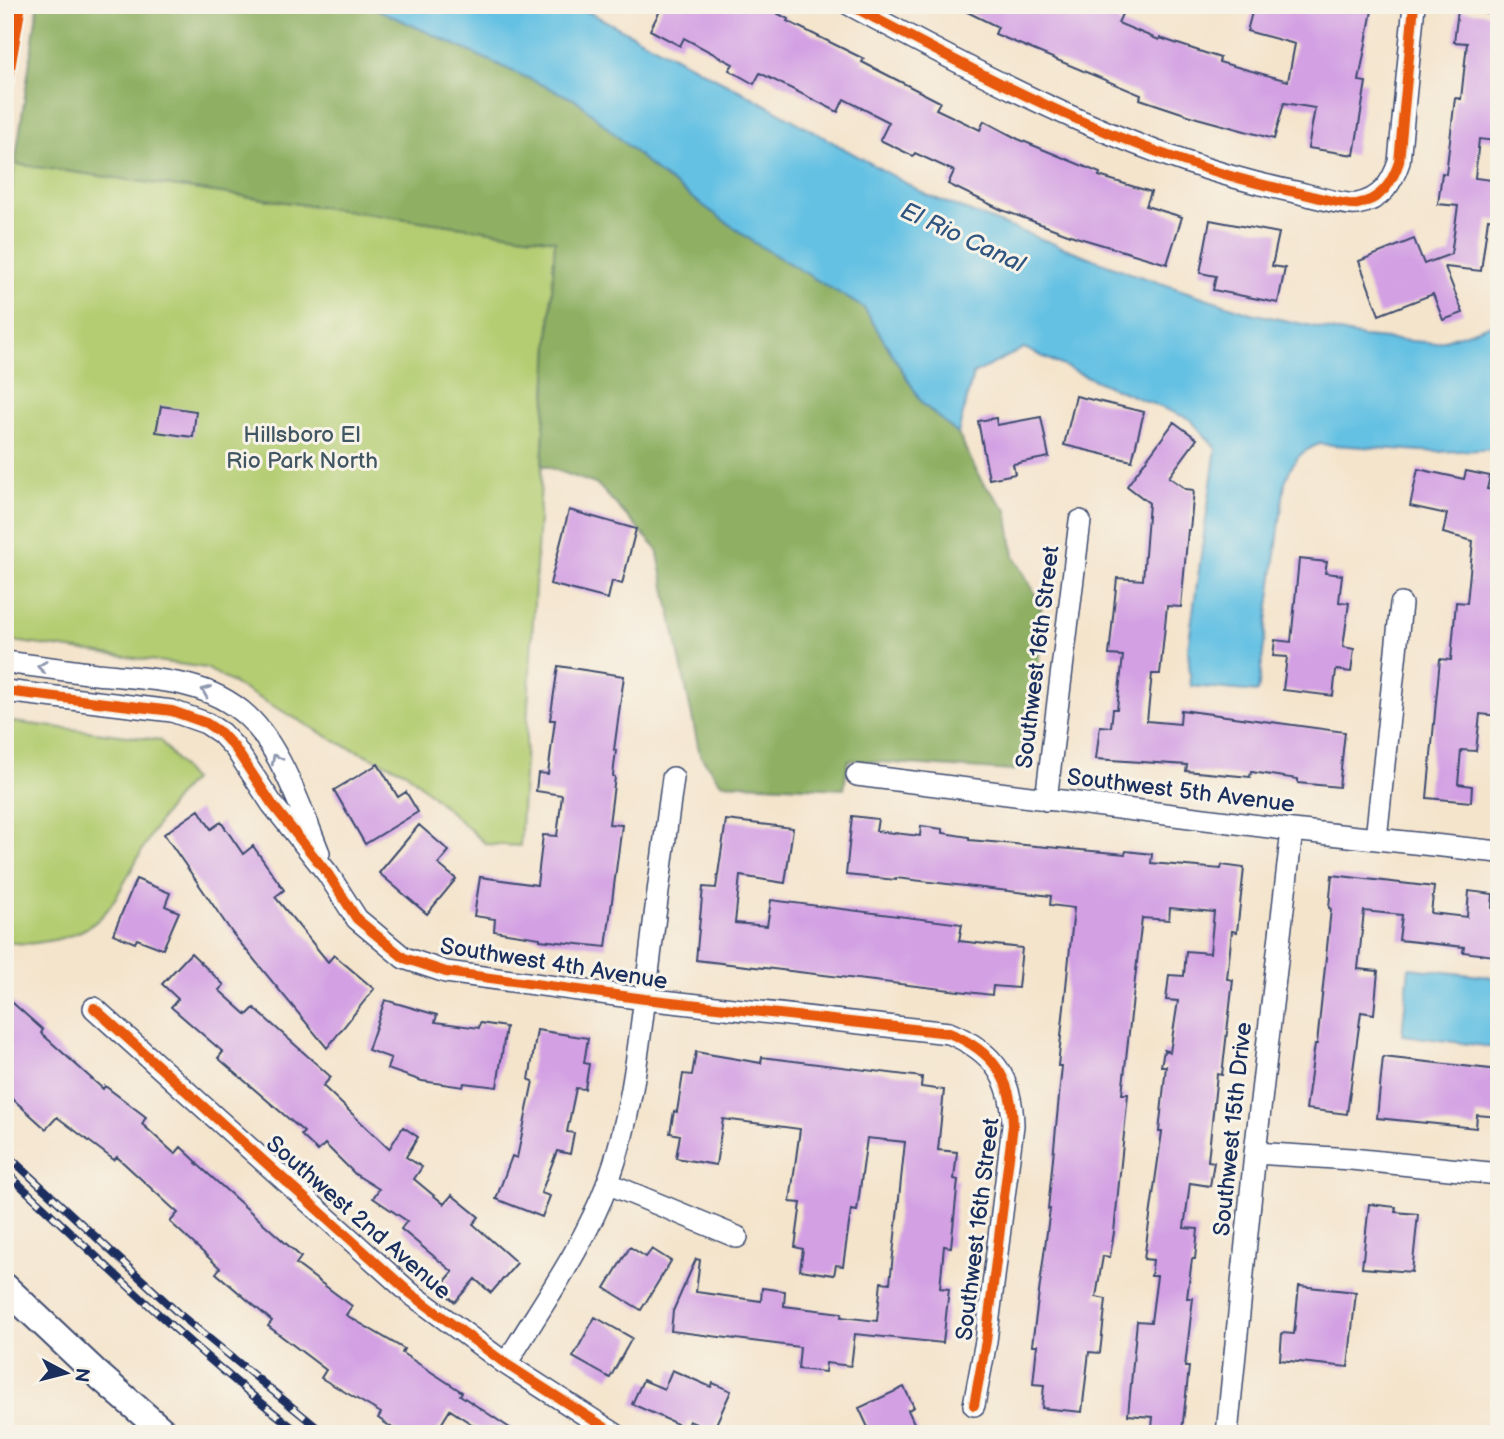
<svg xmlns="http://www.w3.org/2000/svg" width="1504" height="1439" viewBox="0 0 1504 1439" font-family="'Balsamiq Sans',sans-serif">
  <rect width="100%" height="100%" fill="#f7f3e8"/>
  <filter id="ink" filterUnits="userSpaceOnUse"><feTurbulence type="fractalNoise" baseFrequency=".0143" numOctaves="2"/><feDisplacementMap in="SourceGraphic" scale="14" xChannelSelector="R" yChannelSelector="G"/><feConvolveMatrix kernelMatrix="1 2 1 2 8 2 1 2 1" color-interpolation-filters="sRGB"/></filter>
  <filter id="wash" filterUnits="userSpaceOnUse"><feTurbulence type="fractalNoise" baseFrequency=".00686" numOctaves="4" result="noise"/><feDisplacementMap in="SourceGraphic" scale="28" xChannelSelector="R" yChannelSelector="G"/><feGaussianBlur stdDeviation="1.57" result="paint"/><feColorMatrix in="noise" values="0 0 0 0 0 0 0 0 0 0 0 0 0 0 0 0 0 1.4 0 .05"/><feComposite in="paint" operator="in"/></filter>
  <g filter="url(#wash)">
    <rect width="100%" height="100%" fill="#f4e4cc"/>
    <path fill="#b4cd72" stroke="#687e68" stroke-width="2" d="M15,164L555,240L520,846L486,844L406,772L341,744L206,668L5,640V238Z
      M5,721L160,740L192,780C170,802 155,827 140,854C113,901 107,931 48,941C32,944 20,945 5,941Z"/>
    <path fill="#8fb064" stroke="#557061" stroke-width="2" d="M38,5H368L578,101L657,172L755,243L864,308L923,404L958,434L982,482L1007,510L1014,556L1041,604L1036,734L1029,757L1013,771L848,760L844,789L721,783L700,755L657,549L598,485L542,465L555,240L15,164Z"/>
    <path fill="#65c1e3" stroke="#4078a0" stroke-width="2" d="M368,5H575L750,96L929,196L1130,273L1251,313L1363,337L1436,343L1499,322V449L1437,452L1319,444C1298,453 1293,460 1285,482L1258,692L1191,686L1188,648L1216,448L1190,419L1101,383L1024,348L973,374L958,434L923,404L864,308L755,243L657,172L578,101Z
      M1409,968L1499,978V1048L1402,1035Z"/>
    <g id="blocks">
      <path fill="#d3a0e3" d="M663,5H762L788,19L787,21L864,59L862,62L940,102L936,109L980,130L984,121L1018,139L1100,173L1099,176L1151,192L1146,206L1182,217L1167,264L1076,237L1002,210L948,184L954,171L915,153L913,156L880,140L889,122L844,99L838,112L760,73L754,84L729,70L733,64L684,38L680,46L650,30Z
        M953,5H1126L1118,23L1159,40L1160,38L1220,58L1219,62L1288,81L1295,44L1247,31L1254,5H1373L1359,81L1366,82L1354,155L1308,148L1315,108L1284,103L1274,139L1197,118L1140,99L1141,95L995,34L998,27Z
        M1458,10L1499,15V112L1495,141L1479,139L1475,178L1499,181V221L1488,219L1481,271L1445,267L1463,313L1443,320L1433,294L1379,315L1359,261L1414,239L1424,264L1451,254L1458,206L1438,204L1442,173L1446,174L1455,98L1461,99L1467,43L1454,42Z
        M1210,220L1279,233L1272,266L1285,268L1278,303L1213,290L1216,276L1200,273Z
        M1076,396L1144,412L1132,461L1064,445Z
        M161,406L196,411L193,437L156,432Z
        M1041,417L1049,457L1013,464L1015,474L989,479L978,421L996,418L997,425Z
        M1174,422L1197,439L1169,477L1186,489L1194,490L1190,530H1188L1181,607L1167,606L1160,674H1152L1147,721L1180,724L1181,710L1345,732L1339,787L1298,783V779L1251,772L1250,777L1186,771L1187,765L1096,759L1100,726L1111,727L1113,709H1117L1123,656L1109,655L1117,578L1143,580L1149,503L1127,486Z
        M1418,469L1464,479L1466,471L1490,476L1487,489L1499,490V716L1480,714L1476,751L1461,750L1458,784L1472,786L1471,802L1427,798L1440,659L1451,660L1456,602L1467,603L1473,541L1443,533L1447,514L1410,506Z
        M569,510L636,529L622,584L612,581L608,599L550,584Z
        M1299,559L1327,562L1325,573L1342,575L1339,602L1349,603L1343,647L1354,649L1351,672L1336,670L1333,696L1283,690L1287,657L1273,656L1275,640L1291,642Z
        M558,666L624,676L614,750H616L613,776L615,777L609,824L622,825L606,947L540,940V938L494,931L495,919L474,916L480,877L537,885L543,835L557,836L562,795L536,791L538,773L548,774L555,720H550Z
        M378,764L398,797L406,792L418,812L365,844L334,790Z
        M199,810L211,829L221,822L243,854L253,846L284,890L275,897L328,962L334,955L374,989L327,1048L233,934L164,834Z
        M852,816L878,819L876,831L920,836L921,826L943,829V833L969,837V840L1125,854L1126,851L1152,854L1151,863L1221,869L1222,865L1244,868L1237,932L1232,931L1227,979L1233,980L1222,1075L1217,1074L1208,1161L1214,1162L1210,1186L1190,1183L1184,1228L1198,1229L1195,1259H1192L1187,1298H1193L1185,1367H1189L1182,1431L1152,1428L1153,1417L1128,1415L1137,1321L1151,1322L1157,1276H1151L1153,1260L1144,1259L1162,1132H1159L1166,1066H1161L1164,1050L1170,1052L1178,1001L1166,1000L1169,975L1184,976L1186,951L1210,953L1214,912L1170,908L1169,920L1142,918L1122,1094H1128L1114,1232L1110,1257L1103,1256L1096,1297L1106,1299L1100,1353L1089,1352L1082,1412L1042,1408L1044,1385L1033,1384L1037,1345H1032L1050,1209H1048L1062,1066H1058L1074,908L1050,905L1051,896L896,878V880L846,875Z
        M726,820L793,828L785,883L740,876L735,923L767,926L771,900L962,924L959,941L1022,948L1018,988L993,986L992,995L696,960L703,887L716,888Z
        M419,825L449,851L438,864L456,879L427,914L379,873Z
        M1332,875L1434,887L1431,913L1467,917L1469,891L1493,894L1492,908L1499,909V947H1495L1494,956L1463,952L1464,947L1399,940L1402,915L1364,911L1358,969L1378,971L1374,1014L1361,1012L1347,1114L1306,1109L1315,1044H1317L1331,909L1329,908Z
        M136,879L170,893L165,906L179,912L163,949L137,939L135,943L113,934Z
        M191,953L224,985L219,990L247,1015L254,1008L331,1077L323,1086L389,1149L403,1127L418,1137L406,1157L422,1167L414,1179L444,1204L452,1195L479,1217L473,1224L517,1263L491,1293L475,1279L455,1302L439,1288L453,1272L401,1229L407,1221L373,1198L379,1189L355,1174L325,1144L318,1151L301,1135L304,1132L218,1058L223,1052L171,1007L178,999L162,984Z
        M5,996L43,1030L41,1033L103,1089L105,1086L146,1117L142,1124L175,1154L181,1147L197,1162L196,1163L301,1257L296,1264L352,1306L346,1315L404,1349L402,1353L462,1392L460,1395L519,1434H487L450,1410L435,1434H401L378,1418L381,1413L321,1378L326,1370L268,1326L272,1321L216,1273L220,1268L170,1222L178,1213L117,1157L114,1160L57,1117L46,1129L5,1092Z
        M385,1000L437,1015L435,1022L479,1028L480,1023L506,1027L497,1087L464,1083L463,1087L422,1081L387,1069L391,1058L368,1050Z
        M537,1030L588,1038L584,1063L589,1064L585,1089L576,1088L567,1132L574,1133L570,1154L557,1151L541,1193L550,1196L542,1217L496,1199L512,1156L517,1158L533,1081L529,1080Z
        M696,1052L761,1063L762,1057L922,1077L921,1087L944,1090L938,1150L957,1152L954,1179L958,1180L951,1247L944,1246L940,1288L949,1289L943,1343L855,1334L851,1366L826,1363L825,1372L798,1369L800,1347L671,1331L673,1311L696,1259L700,1260L696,1292L761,1301L762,1288L785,1291L784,1306L842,1313L841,1317L877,1321L881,1282L890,1283L905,1142L867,1138L857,1211L851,1210L843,1266L836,1265L834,1275L800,1270L803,1249L795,1247L801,1203L790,1202L800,1129L723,1119L716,1165L676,1158L680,1135L670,1133L674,1111L677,1112L683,1074L692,1075Z
        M1383,1057L1499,1070V1117L1477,1115L1476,1128L1377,1118Z
        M1369,1204L1396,1207L1395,1212L1418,1214L1412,1272L1362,1268Z
        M630,1247L646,1257L652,1249L671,1261L641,1310L605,1288Z
        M1299,1286L1356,1292L1348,1367L1280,1360L1282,1333L1294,1334Z
        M595,1317L632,1338L610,1378L573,1357Z
        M672,1370L711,1387L713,1383L731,1391L713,1431L689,1421L686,1428L632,1404L643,1380L664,1389Z
        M904,1387L914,1407L908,1410L919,1434H871L859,1408Z"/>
    </g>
  </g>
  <g filter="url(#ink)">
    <use href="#blocks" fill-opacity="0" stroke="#3c4a6e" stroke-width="2"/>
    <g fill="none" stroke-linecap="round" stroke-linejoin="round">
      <defs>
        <path id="minor" d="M850,5C994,81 1139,161 1300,193C1312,196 1347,206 1357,204C1381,200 1392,183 1399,162L1414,5
          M5,662C35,666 65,670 96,674C148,679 206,678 247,716C280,746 302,811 319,853
          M5,691L172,711L206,723L221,733L235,748L272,804L328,874L357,919L404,958L446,972L645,999L949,1033C993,1051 1012,1078 1013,1125L986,1341L974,1405
          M857,775L1292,830L1499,852
          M1046,800L1080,521
          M1376,839L1401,604
          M94,1008L410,1293L506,1364L615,1434
          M1255,1153L1351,1159L1499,1174
          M607,1183L737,1237
          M506,1364C541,1306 584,1247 608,1182C634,1110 640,1033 650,957C657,897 665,838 673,778
          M1227,1434L1255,1153L1292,830"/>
        <path id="major" d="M5,26L10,5
          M5,1287L96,1373L166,1434"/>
      </defs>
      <use href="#minor" stroke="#3c4a6e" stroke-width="24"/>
      <use href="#major" stroke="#3c4a6e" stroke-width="30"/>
      <use href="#minor" stroke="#fff" stroke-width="21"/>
      <use href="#major" stroke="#fff" stroke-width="26"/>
      <defs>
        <path id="rail" d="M5,1153L178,1313L325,1434
          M5,1171C101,1261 197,1354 301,1434"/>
      </defs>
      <use href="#rail" stroke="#1b2f5e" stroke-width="8"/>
      <use href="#rail" stroke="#f7f3e8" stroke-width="5" stroke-dasharray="16" stroke-linecap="butt"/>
      <defs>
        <path id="cycleway" d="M850,5C994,81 1139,161 1300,193C1312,196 1347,206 1357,204C1381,200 1392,183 1399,162L1414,5
          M5,98L21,5
          M5,691L172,711L206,723L221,733L235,748L272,804L328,874L357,919L404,958L446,972L645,999L949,1033C993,1051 1012,1078 1013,1125L986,1341L974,1405
          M94,1008L410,1293L506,1364L615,1434"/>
      </defs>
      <use href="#cycleway" stroke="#f7f3e8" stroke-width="15"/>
      <use href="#cycleway" stroke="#e8590c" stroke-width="10"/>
    </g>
    <defs><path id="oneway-chevron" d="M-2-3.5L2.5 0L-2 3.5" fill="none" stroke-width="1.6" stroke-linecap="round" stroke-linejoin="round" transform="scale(1.75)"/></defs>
    <g stroke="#8d97ae">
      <use href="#oneway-chevron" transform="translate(42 667) rotate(-173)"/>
      <use href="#oneway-chevron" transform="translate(206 691) rotate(-158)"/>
      <use href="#oneway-chevron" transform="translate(276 759) rotate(-118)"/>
    </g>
  </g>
  <g text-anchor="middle" stroke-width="6" stroke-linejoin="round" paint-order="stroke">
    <g font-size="23" fill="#415663" stroke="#f7f3e8">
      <text x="302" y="442">Hillsboro El<tspan x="302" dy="26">Rio Park North</tspan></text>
    </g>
    <g font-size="23" fill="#1b2f5e" stroke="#f7f3e8">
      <text transform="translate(1037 657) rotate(-83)" y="8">Southwest 16th Street</text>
      <text transform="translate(1181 790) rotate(7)" y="8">Southwest 5th Avenue</text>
      <text transform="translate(554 963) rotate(9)" y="8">Southwest 4th Avenue</text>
      <text transform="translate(1232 1129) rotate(-84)" y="8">Southwest 15th Drive</text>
      <text transform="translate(359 1217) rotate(41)" y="8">Southwest 2nd Avenue</text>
      <text transform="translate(977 1229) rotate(-83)" y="8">Southwest 16th Street</text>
    </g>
    <g font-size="24" font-style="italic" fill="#2e547f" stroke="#f7f3e8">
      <text transform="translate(963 237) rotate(25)" y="8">El Rio Canal</text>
    </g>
  </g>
  <rect width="1504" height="1439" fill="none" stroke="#f7f3e8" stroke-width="28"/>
  <g transform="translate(66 1373) rotate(97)" stroke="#f7f3e8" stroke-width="5" paint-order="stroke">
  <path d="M0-5L12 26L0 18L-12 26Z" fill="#1b2f5e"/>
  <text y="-10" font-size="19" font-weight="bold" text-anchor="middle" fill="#1b2f5e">N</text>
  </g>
</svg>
